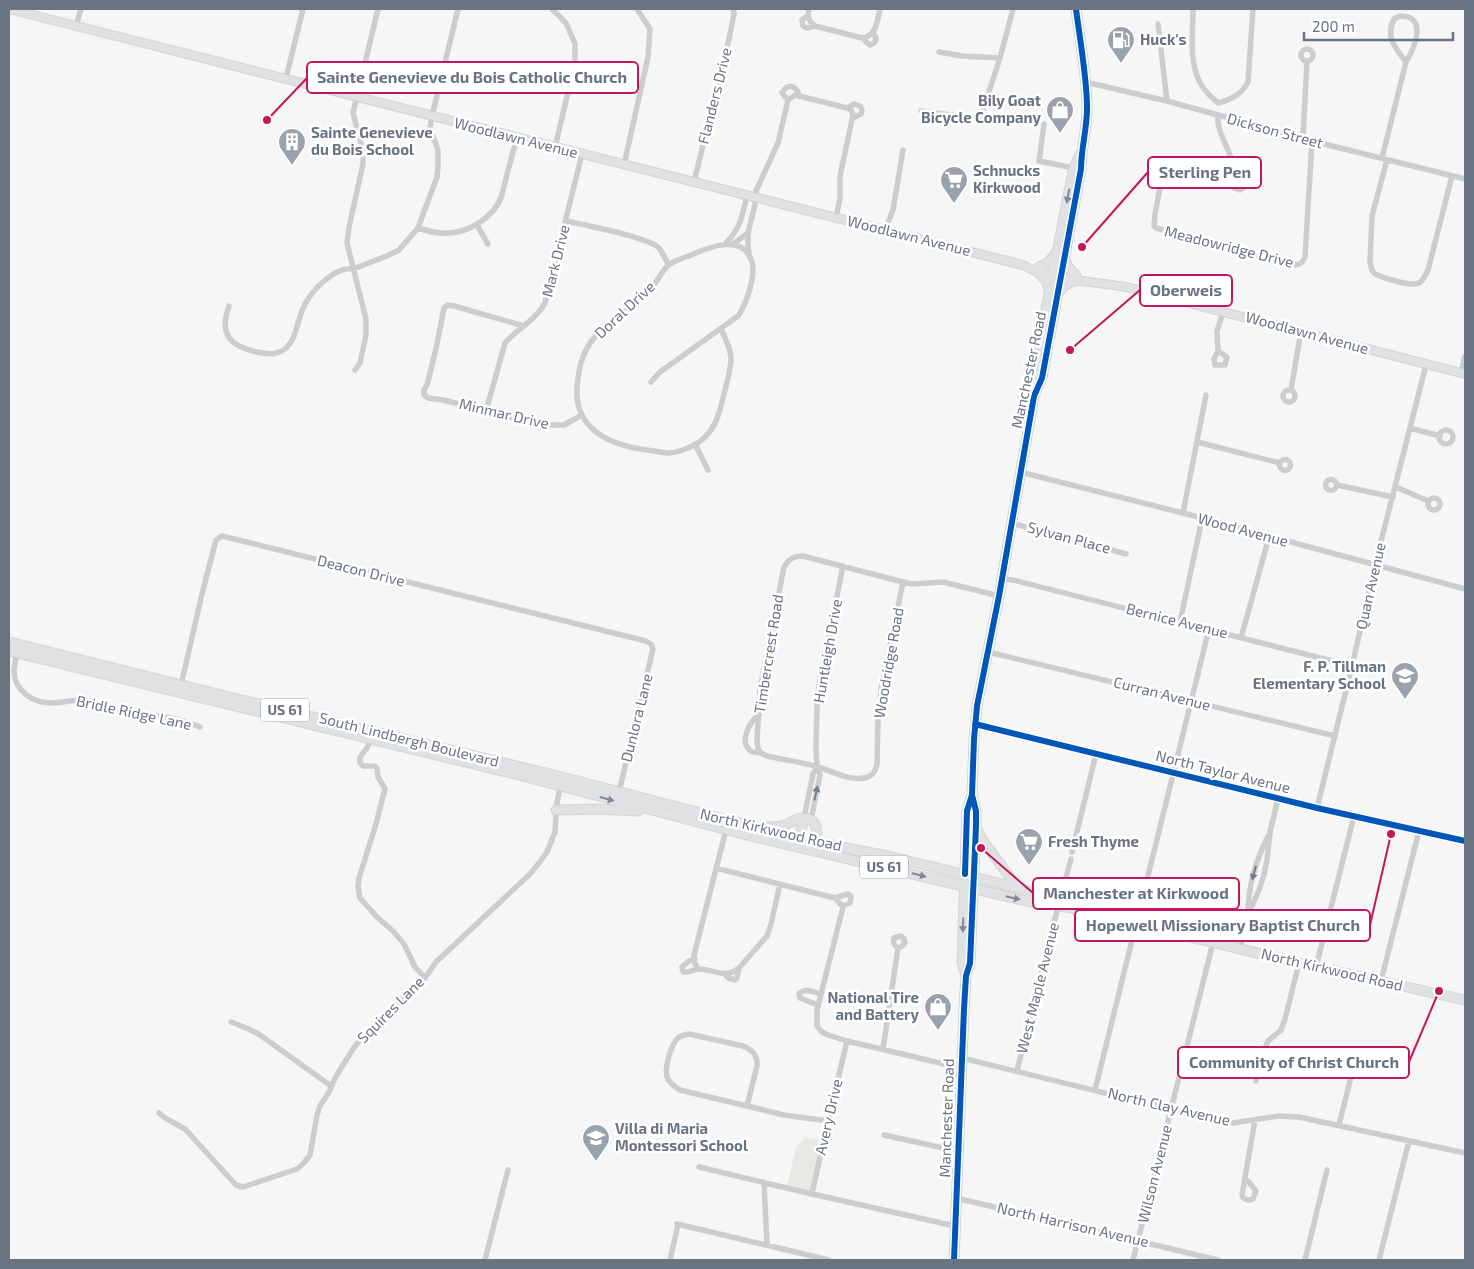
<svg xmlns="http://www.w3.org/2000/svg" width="1474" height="1269" viewBox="0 0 1474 1269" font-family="'Exo 2',sans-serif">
  <rect width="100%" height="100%" fill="#f6f6f6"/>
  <path fill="#e6e9e4" d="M805,1137L822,1140L810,1192L787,1186L796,1148Z"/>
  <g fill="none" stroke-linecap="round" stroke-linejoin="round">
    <defs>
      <path id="secondary" d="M9,9L1023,265C1055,283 1094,280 1130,288L1465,374"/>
      <path id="primary" d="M1064,258L1068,267L1076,276
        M1039,267L1048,263L1056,253
        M1038,272L1046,280L1049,290
        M1058,293L1065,285L1074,281
        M1034,393L1033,376L1068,196L1074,168L1080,154
        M9,642L225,696L562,777L801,839L892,857L1018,888L1042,896L1053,904
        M9,651L515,774L751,836L1022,900L1040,904H1053L1299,963L1465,1000
        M556,810L598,809L638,811
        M765,827C771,827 776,827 782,826C789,824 797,817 804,818C820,819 819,837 810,845
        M977,829L983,841L1018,888
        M802,844L801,831L804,818
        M966,976L962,962L967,811L972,795
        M954,1260L964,1009L966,976L970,963L976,826V811L972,795L974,739L977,706L999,596L1034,396L1042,378L1081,169C1081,147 1088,126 1087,104C1086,72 1080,40 1076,9"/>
    </defs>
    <use href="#secondary" stroke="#d2d3d4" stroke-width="10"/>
    <use href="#primary" stroke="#d3d4d5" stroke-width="11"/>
    <path stroke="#cccdcf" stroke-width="5.5" d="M552,9L566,23L575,44V63L555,147
      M809,9C807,16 808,21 815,26L862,38C877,36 877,21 880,9
      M1193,9C1193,33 1188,65 1202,86C1206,92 1212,98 1218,103
      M808,16L802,20L803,26L807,28L815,26
      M1400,16C1428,16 1415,47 1406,62C1395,47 1385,38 1394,19Z
      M1158,24L1167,101
      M76,26L81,9
      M864,37L866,42L870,45C874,44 876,42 876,38L873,33
      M1301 55a6 6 0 1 1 12 0a6 6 0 1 1-12 0Z
      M939,52L962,56L1000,58
      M443,75L478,83L497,76
      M286,78L303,9
      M1085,82L1167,101L1312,141L1465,179
      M788,100L782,93C787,83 796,85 799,95
      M1218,103C1232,99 1241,95 1248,82L1253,9
      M847,108L854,104L860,106L862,109L861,114L853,118
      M921,111L980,119L1000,58L1013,9
      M1218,116C1216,135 1236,155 1232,172L1226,177H1222L1177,165C1170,164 1166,166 1163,172L1155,214L1154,226L1156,228L1295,265C1300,265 1303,263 1305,257L1312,141
      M1044,124L1039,161L1074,168
      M1303,137L1307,61
      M1382,158L1406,62
      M1387,160L1372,216L1370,263L1372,270L1375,274C1384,278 1410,287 1419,283C1423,281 1426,274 1428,270L1452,176
      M624,165L648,57L650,29L637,9
      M1223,177L1229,181L1234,188L1240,190L1243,188V180L1233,169
      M694,182L729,39L734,14L733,9
      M566,221C584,225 649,237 659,248C663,253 665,259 669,265
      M477,225L488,244
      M418,228C428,231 438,234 449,233C470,232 492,218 501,198C503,192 504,185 506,179C509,165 513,152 517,138
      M885,230L893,210L903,150
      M725,244C741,228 742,217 747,195
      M733,244L748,233
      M749,254L748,247V233L755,205L756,191L778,143L788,100L795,95L847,108L851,110L853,115L840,176V198L836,218
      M229,306C219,334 229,346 257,352C267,354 277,356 286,348C295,340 296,328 300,317C305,299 316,286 332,275C338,271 346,268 353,269L387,256L399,250L418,228L437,177L438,167V150L430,128L432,116L458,9
      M524,326L454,306L448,305L444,308L436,349L427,385L424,390V395L428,398L443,400L544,425H564L582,415
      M1218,351L1227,357L1225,365H1215L1214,359L1218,351L1217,331L1223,312
      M355,370L360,363L366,335V319L347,243L349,227L363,164V152L353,113L378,9
      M1461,373L1465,356
      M651,382L660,372L738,316C746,304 756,277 752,262C744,233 709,247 691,255C684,258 676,260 670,264C661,270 657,284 649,291C637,303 621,313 608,324C590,338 580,357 578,379C576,391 576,404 582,415C595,441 628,448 654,451C659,452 664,453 669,453C681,452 698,445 706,436C716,426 720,411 723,398C726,386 730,373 731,361C732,350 725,339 721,329
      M1283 396a6 6 0 1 1 12 0a6 6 0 1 1-12 0Z
      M1291,390L1301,331
      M486,411L505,343C518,328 536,320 545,303L582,154
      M1410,428L1440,436
      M1439 437a7 7 0 1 1 14 0a7 7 0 1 1-14 0Z
      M1197,442L1280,463
      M695,444L708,470
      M1279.5 465a5.5 5.5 0 1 1 11 0a5.5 5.5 0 1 1-11 0Z
      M1020,472L1183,513L1465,589
      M1325.5 485a5.5 5.5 0 1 1 11 0a5.5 5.5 0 1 1-11 0Z
      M1337,485L1393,497
      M1396,487L1428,501
      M1428 504a6 6 0 1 1 12 0a6 6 0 1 1-12 0Z
      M1183,513L1206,395
      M1011,523L1126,554
      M1002,579L1013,580L1352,666
      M903,582L881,690L878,719L877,765C875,772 872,777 864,778C849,781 832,771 818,767C802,762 784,760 767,756L761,753L758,749L757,740L760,689L784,567C789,559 793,556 803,556L903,582L912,584L943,582L999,596
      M1180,622L1202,519
      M1241,638L1269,537
      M988,652L1335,736
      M17,653C16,659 14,665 14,672C15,691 33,703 51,703C65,703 74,698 89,701C104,704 117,712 133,715C140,716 148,716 156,716C171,717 186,721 200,727
      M181,685L202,594L216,540L222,536L646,641L651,644L653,649L619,792
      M759,715C749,722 737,745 753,752C756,753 759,753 761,753
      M975,724L1317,808L1465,841
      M371,739L367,748L360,757V763L363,766H374L377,768L378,777L385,789L376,824L359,878L358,887L360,898L377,917L394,932L404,944L415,967L425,978
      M1317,808L1352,666L1375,565L1426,365
      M804,818L813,774L817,766
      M811,820L820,775L817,766L816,750L817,706L819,685L843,566
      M1072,852L1096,754
      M716,868L835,898
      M835,898L843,907L817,1010V1026L822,1032L828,1035L847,1041L961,1068
      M835,898L848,894L851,896L850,903L842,906
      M1248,913C1248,886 1256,860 1268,836
      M1240,949L1248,915L1259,890L1264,875L1267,860L1270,832L1278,798
      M695,959L689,961L682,967L683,972C690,973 693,969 699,969C714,969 724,980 739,968L767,936L771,924L780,884
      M1316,967L1354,816
      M698,969L695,964L694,955L726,830
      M725,974L728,978L735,980L737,978L739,968
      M1381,981L1419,831
      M818,1005L800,998L799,994C805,987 813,992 821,994
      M231,1022L249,1029L260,1035L331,1086
      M689,1034L743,1046C752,1050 758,1055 757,1066L747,1106L680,1090C675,1087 671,1084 668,1079C663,1071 671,1044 678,1038C682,1035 685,1035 689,1034Z
      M883,1049L898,948C894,945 893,943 894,938L901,936L904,939L905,943L901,947L898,948
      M962,1058L1166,1108L1171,1110L1233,1123L1278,1116L1299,1117L1465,1153
      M1017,1071L1049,941L1071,859
      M1256,1081L1259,1063L1268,1041L1281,1030L1285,1019L1299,963
      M1095,1090L1209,629
      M747,1106L784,1115L828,1121
      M159,1113L165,1118L185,1129L236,1185L243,1187L297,1169L304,1163L310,1155L317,1115L320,1106L329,1092L335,1078L353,1049L363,1036L425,978L436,962L530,874L539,863L547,852L555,832L557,802L561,784
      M1339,1125L1358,1049
      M884,1135L948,1149H958
      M699,1167L812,1194L955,1226
      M1245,1180L1248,1181L1256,1191L1253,1199L1248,1200L1243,1198L1242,1195L1255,1120
      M764,1182L767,1245
      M812,1194L828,1121L847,1041
      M956,1198L1218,1260
      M677,1224L829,1260
      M485,1260L508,1170
      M670,1260L678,1225
      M1133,1260L1213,943
      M1305,1260L1327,1170
      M1379,1260L1409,1141"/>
    <use href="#secondary" stroke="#e0e1e2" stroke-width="8"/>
    <use href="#primary" stroke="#e0e1e2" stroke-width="9"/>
    <defs>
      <path id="cycleway" d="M975,724L1317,808L1465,841
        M965,874L967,811L972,795
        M954,1260L964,1009L966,976L970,963L976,826V811L972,795L974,739L977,706L999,596L1034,396L1042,378L1081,169C1081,147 1088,126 1087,104C1086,72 1080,40 1076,9"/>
    </defs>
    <use href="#cycleway" stroke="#fff" stroke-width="9"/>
    <use href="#cycleway" stroke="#0057b8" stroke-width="6"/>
  </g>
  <defs><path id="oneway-solid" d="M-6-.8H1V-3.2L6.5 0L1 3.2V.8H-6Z" transform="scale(1.25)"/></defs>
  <g fill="#818a96">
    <use href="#oneway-solid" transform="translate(1068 196) rotate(101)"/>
    <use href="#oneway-solid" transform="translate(607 799) rotate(15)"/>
    <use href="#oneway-solid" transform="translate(919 875) rotate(14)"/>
    <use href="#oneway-solid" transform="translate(1013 898) rotate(13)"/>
    <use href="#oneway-solid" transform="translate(963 925) rotate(92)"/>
  </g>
  <g fill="#737d8b">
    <use href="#oneway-solid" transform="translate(816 793) rotate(-78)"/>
    <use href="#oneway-solid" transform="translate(1254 873) rotate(105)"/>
  </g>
  <defs>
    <symbol id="fuel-pin" viewBox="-11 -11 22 30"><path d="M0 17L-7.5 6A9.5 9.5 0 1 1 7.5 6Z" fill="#9aa2ab" stroke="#fff"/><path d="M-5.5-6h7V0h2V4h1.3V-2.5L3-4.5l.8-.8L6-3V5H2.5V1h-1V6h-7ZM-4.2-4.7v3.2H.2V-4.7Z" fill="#fff"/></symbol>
    <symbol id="shop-pin" viewBox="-11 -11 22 30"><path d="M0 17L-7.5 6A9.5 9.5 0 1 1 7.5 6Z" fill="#9aa2ab" stroke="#fff"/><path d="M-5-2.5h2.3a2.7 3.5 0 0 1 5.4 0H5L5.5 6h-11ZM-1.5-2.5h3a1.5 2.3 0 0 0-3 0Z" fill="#fff"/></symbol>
    <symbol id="building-pin" viewBox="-11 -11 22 30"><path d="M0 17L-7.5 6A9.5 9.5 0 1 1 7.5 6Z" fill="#9aa2ab" stroke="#fff"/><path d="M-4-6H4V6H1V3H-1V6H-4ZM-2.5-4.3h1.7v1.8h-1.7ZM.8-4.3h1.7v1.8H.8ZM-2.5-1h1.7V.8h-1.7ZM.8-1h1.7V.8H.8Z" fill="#fff"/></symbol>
    <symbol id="supermarket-pin" viewBox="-11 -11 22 30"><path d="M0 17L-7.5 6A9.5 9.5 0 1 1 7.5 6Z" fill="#9aa2ab" stroke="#fff"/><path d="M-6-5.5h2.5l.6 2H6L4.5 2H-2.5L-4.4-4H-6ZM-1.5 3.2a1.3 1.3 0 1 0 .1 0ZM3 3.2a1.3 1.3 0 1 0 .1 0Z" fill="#fff"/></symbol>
    <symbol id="school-pin" viewBox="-11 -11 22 30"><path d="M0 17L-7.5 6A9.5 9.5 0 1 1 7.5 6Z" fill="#9aa2ab" stroke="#fff"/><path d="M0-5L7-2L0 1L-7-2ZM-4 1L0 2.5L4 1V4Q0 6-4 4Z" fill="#fff"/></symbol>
  </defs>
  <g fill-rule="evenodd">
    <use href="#fuel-pin" x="1105" y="24" width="32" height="43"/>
    <use href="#shop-pin" x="1044" y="94" width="32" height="43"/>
    <use href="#building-pin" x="276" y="126" width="32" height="43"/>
    <use href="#supermarket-pin" x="938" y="164" width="32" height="43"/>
    <use href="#school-pin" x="1389" y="660" width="32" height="43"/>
    <use href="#supermarket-pin" x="1013" y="826" width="32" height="43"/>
    <use href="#shop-pin" x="922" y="991" width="32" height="43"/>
    <use href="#school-pin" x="580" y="1122" width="32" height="43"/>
  </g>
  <g text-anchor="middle" stroke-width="5" stroke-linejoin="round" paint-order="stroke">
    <g fill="#fff" stroke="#969ea8" stroke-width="1">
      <rect x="261" y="698.5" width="48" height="23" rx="4"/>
      <rect x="860" y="855.5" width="48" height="23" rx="4"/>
    </g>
    <g font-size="14" font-weight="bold" fill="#697483">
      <text x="285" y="715">US 61</text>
      <text x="884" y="872">US 61</text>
    </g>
    <g font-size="15" font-weight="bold" fill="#697483" stroke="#fff" text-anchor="start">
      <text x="1140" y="45">Huck's</text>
      <text x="1041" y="106" text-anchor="end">Bily Goat<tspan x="1041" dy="17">Bicycle Company</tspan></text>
      <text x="311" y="138">Sainte Genevieve<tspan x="311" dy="17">du Bois School</tspan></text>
      <text x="973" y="176">Schnucks<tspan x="973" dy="17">Kirkwood</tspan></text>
      <text x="1386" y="672" text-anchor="end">F. P. Tillman<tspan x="1386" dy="17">Elementary School</tspan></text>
      <text x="1048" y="847">Fresh Thyme</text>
      <text x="919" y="1003" text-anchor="end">National Tire<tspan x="919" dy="17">and Battery</tspan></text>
      <text x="615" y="1134">Villa di Maria<tspan x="615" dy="17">Montessori School</tspan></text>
    </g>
    <g font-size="15" fill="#697483" stroke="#fff">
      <text transform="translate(715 96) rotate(-76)" y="5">Flanders Drive</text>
      <text transform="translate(1275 131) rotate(15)" y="5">Dickson Street</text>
      <text transform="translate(516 138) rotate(14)" y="5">Woodlawn Avenue</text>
      <text transform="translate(909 236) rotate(14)" y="5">Woodlawn Avenue</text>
      <text transform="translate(1229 247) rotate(14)" y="5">Meadowridge Drive</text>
      <text transform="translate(556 261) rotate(-76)" y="5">Mark Drive</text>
      <text transform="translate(625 310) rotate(-43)" y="5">Doral Drive</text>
      <text transform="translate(1307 333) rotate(15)" y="5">Woodlawn Avenue</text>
      <text transform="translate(1029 370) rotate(-78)" y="5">Manchester Road</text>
      <text transform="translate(504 414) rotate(13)" y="5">Minmar Drive</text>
      <text transform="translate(1243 530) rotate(15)" y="5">Wood Avenue</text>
      <text transform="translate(1069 538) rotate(15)" y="5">Sylvan Place</text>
      <text transform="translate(361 571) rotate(14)" y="5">Deacon Drive</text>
      <text transform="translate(1371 586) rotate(-77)" y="5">Quan Avenue</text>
      <text transform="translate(1177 621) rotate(14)" y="5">Bernice Avenue</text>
      <text transform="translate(828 651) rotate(-80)" y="5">Huntleigh Drive</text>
      <text transform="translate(769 654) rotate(-81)" y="5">Timbercrest Road</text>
      <text transform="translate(889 663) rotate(-80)" y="5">Woodridge Road</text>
      <text transform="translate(1162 694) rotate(14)" y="5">Curran Avenue</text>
      <text transform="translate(134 713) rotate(12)" y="5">Bridle Ridge Lane</text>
      <text transform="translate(637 718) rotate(-76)" y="5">Dunlora Lane</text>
      <text transform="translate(409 740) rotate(14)" y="5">South Lindbergh Boulevard</text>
      <text transform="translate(1223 772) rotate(14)" y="5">North Taylor Avenue</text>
      <text transform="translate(771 830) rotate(13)" y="5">North Kirkwood Road</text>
      <text transform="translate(1332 970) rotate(13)" y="5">North Kirkwood Road</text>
      <text transform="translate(1038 988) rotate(-76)" y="5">West Maple Avenue</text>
      <text transform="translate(391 1010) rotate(-45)" y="5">Squires Lane</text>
      <text transform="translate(1169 1107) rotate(13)" y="5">North Clay Avenue</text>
      <text transform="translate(829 1117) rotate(-77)" y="5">Avery Drive</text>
      <text transform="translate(947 1118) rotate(-88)" y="5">Manchester Road</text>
      <text transform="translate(1155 1174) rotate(-76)" y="5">Wilson Avenue</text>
      <text transform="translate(1073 1225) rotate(13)" y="5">North Harrison Avenue</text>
    </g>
  </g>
  <path fill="none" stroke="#c2185b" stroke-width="2" d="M267 120L307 78M1082 247L1148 172M1070 350L1140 290M981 848L1033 893M1391 834L1370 925M1439 991L1409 1062"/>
  <g fill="#c2185b" stroke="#fff" stroke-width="2">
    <circle cx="267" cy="120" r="5"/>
    <circle cx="1082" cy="247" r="5"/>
    <circle cx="1070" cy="350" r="5"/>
    <circle cx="981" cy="848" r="5"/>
    <circle cx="1391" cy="834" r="5"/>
    <circle cx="1439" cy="991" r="5"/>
  </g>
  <g fill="#fff" stroke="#c2185b" stroke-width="2">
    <rect x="307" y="62" width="331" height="31" rx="5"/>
    <rect x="1148" y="157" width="113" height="31" rx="5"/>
    <rect x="1140" y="275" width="92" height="31" rx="5"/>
    <rect x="1033" y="878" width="206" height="31" rx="5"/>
    <rect x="1075" y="910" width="295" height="31" rx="5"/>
    <rect x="1178" y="1047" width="231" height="31" rx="5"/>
  </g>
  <g font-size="16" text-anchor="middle" font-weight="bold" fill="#697483">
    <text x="472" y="83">Sainte Genevieve du Bois Catholic Church</text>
    <text x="1205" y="178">Sterling Pen</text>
    <text x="1186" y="296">Oberweis</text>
    <text x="1136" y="899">Manchester at Kirkwood</text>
    <text x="1223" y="931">Hopewell Missionary Baptist Church</text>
    <text x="1294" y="1068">Community of Christ Church</text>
  </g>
  <rect width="1474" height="1269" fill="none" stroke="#697483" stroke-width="20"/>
  <path d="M1304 32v8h149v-8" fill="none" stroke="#697483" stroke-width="2.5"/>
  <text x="1312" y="32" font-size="15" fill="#697483" stroke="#ffffff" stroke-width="4" paint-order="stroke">200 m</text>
</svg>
